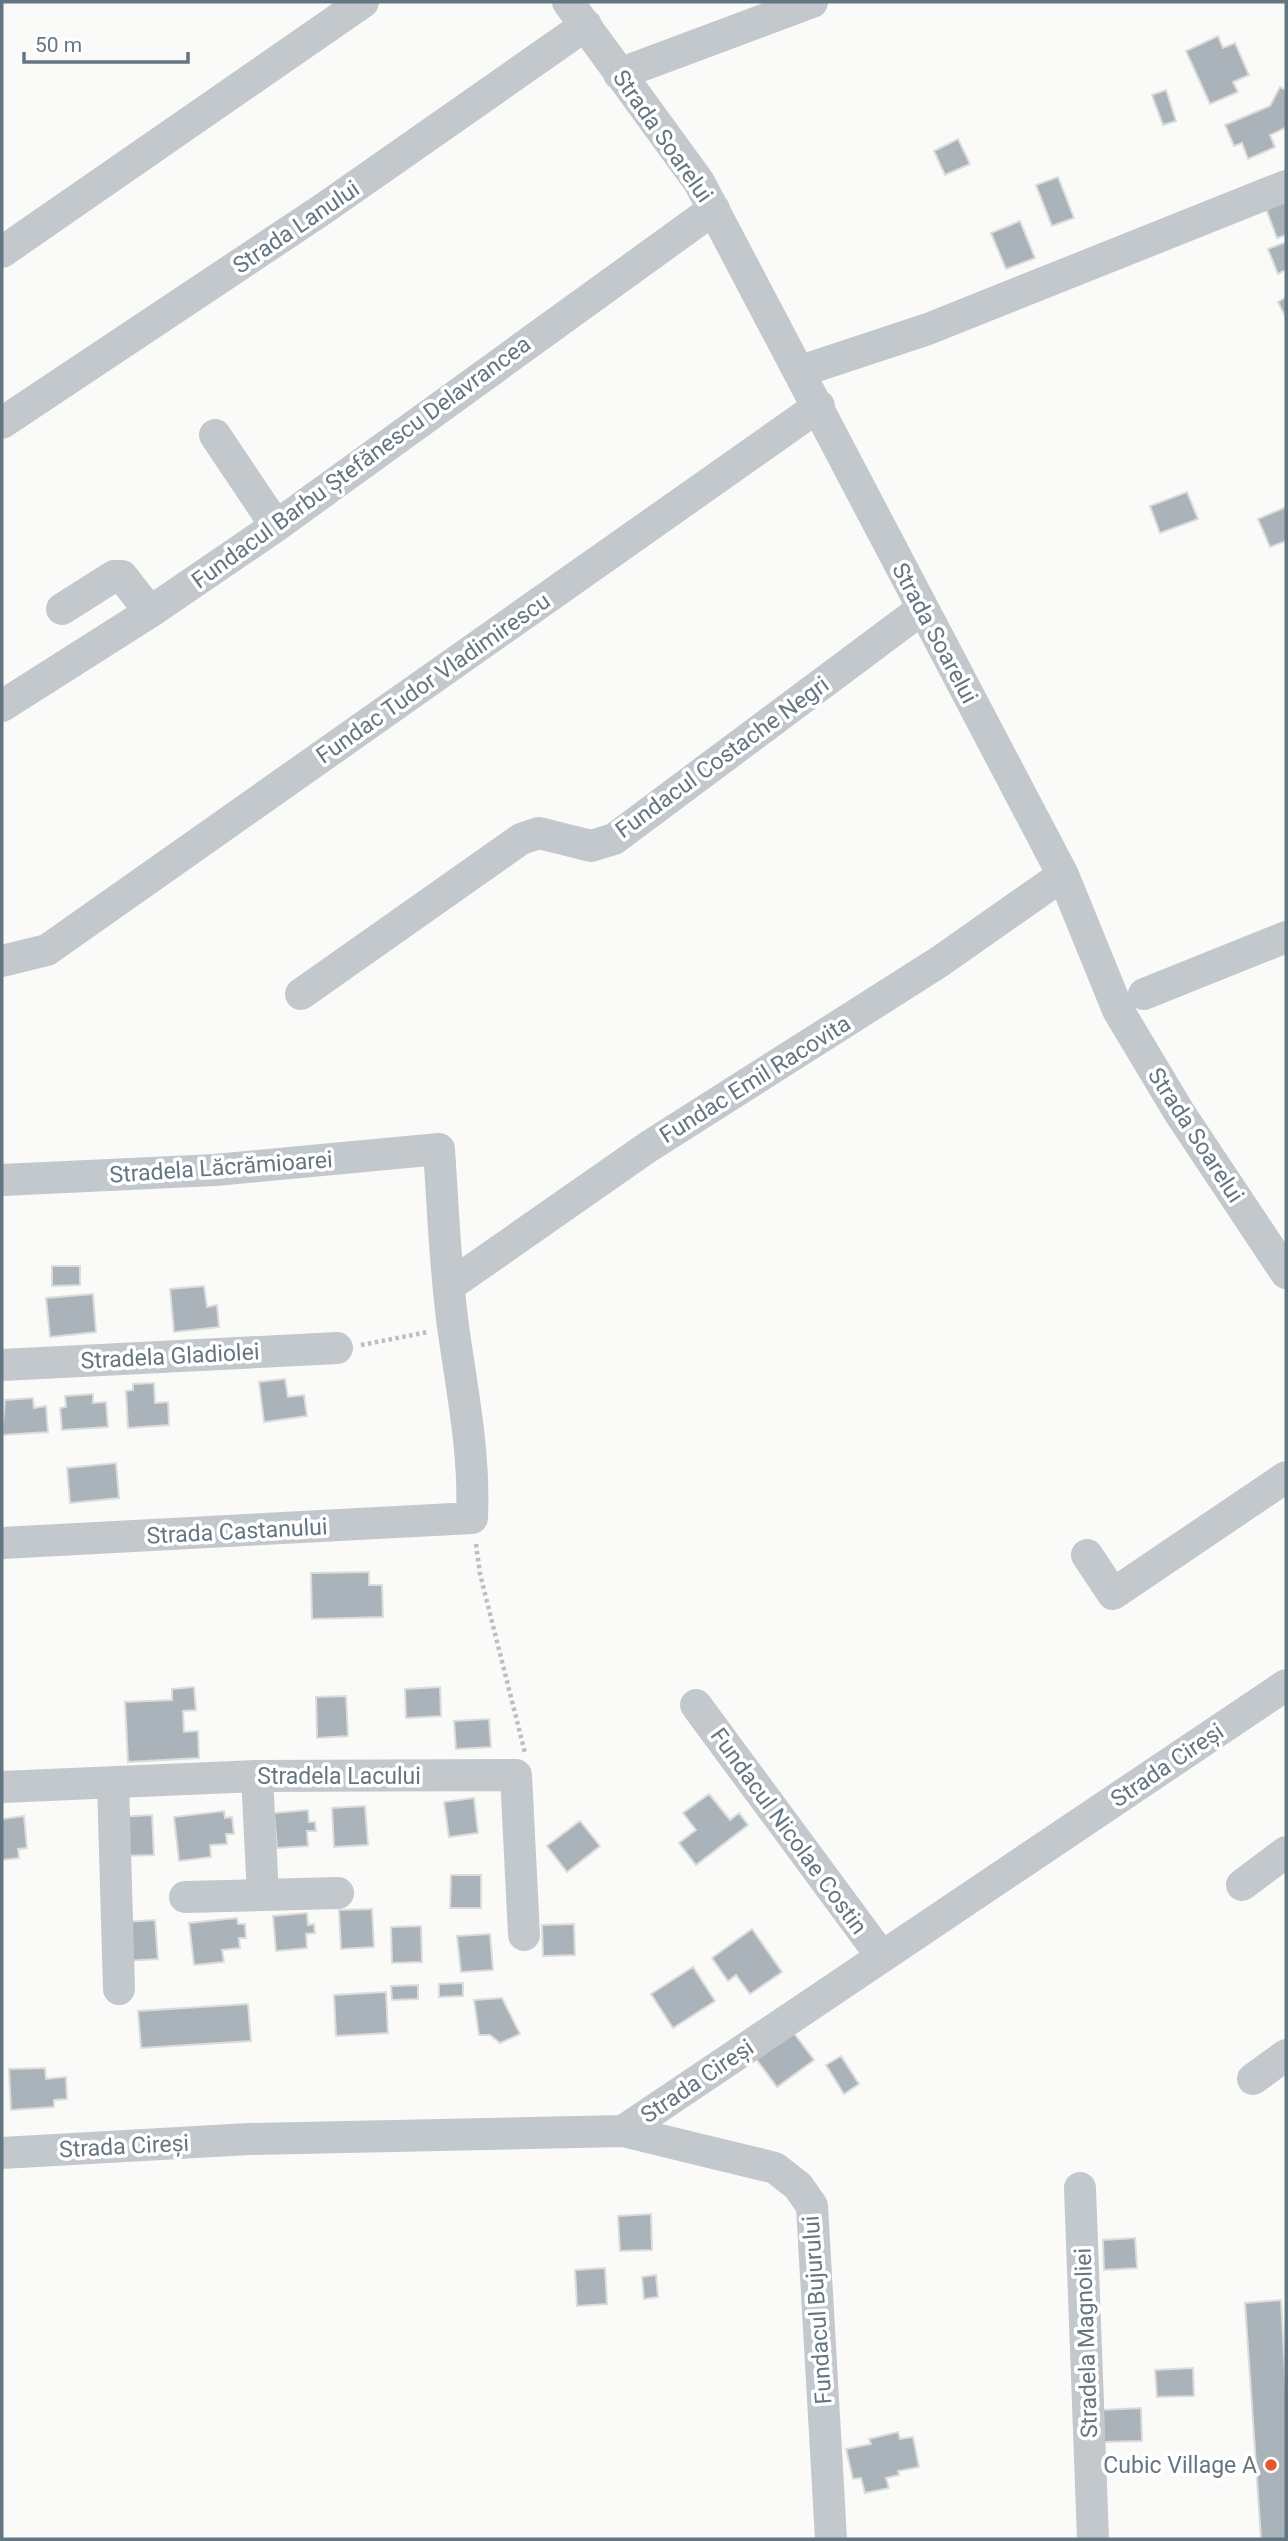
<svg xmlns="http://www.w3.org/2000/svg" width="1288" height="2541" viewBox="0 0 1288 2541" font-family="Roboto,sans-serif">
  <rect width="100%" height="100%" fill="#fafaf8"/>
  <path fill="#aab3b9" stroke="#dcdcda" stroke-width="2" d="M1218,36L1223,48L1235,43L1249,75L1233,82L1238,92L1210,104L1186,51Z
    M1280,87L1286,90V131L1285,128L1270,135L1275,147L1248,159L1242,143L1234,146L1225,125L1270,106Z
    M1166,90L1176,121L1163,125L1152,95Z
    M958,139L970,164L945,175L934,151Z
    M1058,177L1074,218L1052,226L1036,185Z
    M1286,198V235L1277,238L1265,206Z
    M1020,221L1035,258L1006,269L991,233Z
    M1286,242V270L1278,274L1268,249Z
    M1286,297V318L1278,302Z
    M1187,492L1198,519L1160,533L1150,506Z
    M1286,507V541L1270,547L1258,519Z
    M52,1266H80V1285L52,1286Z
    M204,1286L207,1307L217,1305L219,1327L174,1332L170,1289Z
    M93,1294L96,1332L50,1337L46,1298Z
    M285,1379L288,1397L304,1395L307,1416L264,1422L259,1382Z
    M154,1383L155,1403L168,1402L169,1425L128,1428L126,1391L133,1390V1384Z
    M93,1394V1403L106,1402L108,1427L62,1430L60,1408L66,1407L65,1396Z
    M33,1398L34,1408L46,1406L48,1432L2,1435L5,1400Z
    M116,1463L119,1498L70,1503L67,1468Z
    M369,1572V1585H382L383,1617L312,1619L311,1573Z
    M194,1687L196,1710L183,1711L184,1732L198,1731L199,1758L128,1762L125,1702L172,1700V1689Z
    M440,1687L441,1716L406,1718L405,1689Z
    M346,1696L348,1736L317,1738L316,1697Z
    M489,1719L491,1747L456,1749L454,1721Z
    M709,1794L730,1820L739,1813L748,1825L696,1865L679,1843L696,1830L683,1813Z
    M474,1798L478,1833L449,1837L444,1802Z
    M365,1806L368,1845L334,1847L332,1808Z
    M308,1810L309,1822H315L316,1831H307L308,1846L277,1848L274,1813Z
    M224,1811L225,1818L232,1817L234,1834H226L227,1844L210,1845L211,1857L179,1861L174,1817Z
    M152,1815L154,1855L121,1856L118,1817Z
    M24,1816L27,1848L18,1849L19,1858L2,1860V1819Z
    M580,1821L600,1846L567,1872L547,1846Z
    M451,1875H481V1908H450Z
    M372,1909L374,1947L341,1949L339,1910Z
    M307,1913L308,1925L314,1924L315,1933L306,1934L307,1948L276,1951L273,1916Z
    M237,1918L238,1924H245L246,1938H239L240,1948L222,1950L224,1962L194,1965L189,1923Z
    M155,1920L158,1959L125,1961L123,1922Z
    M574,1924L575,1955L543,1956L542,1925Z
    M421,1926L422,1962L392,1963L391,1927Z
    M752,1929L782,1972L750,1994L736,1975L728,1981L712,1958Z
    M490,1934L493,1970L461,1972L457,1936Z
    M693,1967L715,2001L673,2028L651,1994Z
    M463,1983V1996L439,1997V1984Z
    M418,1985V1999L392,2000L391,1986Z
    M386,1992L388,2033L336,2036L334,1995Z
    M502,1998L520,2034L500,2043L490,2035H479L474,2000Z
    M248,2004L251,2041L141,2048L138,2011Z
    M790,2028L814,2060L777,2087L753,2055Z
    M841,2056L859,2084L844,2094L826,2065Z
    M45,2068L46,2079L66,2077L67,2099L54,2100V2107L11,2110L9,2069Z
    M651,2214L652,2250L620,2251L618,2216Z
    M1135,2238L1137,2268L1104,2270L1103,2240Z
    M605,2268L607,2304L577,2306L575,2270Z
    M656,2275L658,2297L644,2299L642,2277Z
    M1281,2300L1286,2391V2539H1261L1245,2303Z
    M1193,2368L1194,2396L1157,2397L1155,2370Z
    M1141,2408L1142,2441L1101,2442L1100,2410Z
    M898,2432L900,2439L913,2437L919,2467L898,2471L899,2475L886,2478L889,2488L865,2493L861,2478L853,2479L846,2449L871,2444L869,2439Z"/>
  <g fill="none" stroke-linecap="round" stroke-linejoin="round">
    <path stroke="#bbbfc2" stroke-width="4.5" stroke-dasharray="3.5 3.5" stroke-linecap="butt" d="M361,1345L428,1332
      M476,1544L480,1574L525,1753"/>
    <path stroke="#c3c8cc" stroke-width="32" d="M568,2L699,182L1063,875L1118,1010L1179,1112L1286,1273
      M619,74L812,2
      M2,252L363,2
      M801,371L928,329L1286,186
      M2,423L323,209L586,25
      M215,435L276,526
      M62,609L114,576H122L150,612
      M2,706L150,612L276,526L714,209
      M2,961L47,950L819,406
      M301,994L521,839L539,833L591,846L614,839L922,609
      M1144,994L1286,937
      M2,1180L215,1170L439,1149C443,1208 445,1268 453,1326C462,1391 475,1453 472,1518L2,1543
      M449,1286L648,1147L939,962L1063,875
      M2,1365L337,1348
      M1087,1555L1113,1594L1286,1477
      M696,1705L882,1957
      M257,1776L263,1895
      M113,1783L119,1989
      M2,1787L257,1776L516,1775L524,1935
      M1242,1885L1286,1852
      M185,1897L338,1893
      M1253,2079L1286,2055
      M623,2131L775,2168L798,2186L812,2206L831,2539
      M2,2153L249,2139L623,2131L1286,1685
      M1080,2188L1093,2539"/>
  </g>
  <circle fill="#e4572e" stroke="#fff" stroke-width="2.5" cx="1271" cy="2465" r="7"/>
  <g text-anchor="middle" stroke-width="7" stroke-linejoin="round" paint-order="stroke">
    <g font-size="23" fill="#657683" stroke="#fff">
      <text transform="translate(663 136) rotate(55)" y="8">Strada Soarelui</text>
      <text transform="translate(296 227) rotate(-34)" y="8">Strada Lanului</text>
      <text transform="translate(361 462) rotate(-36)" y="8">Fundacul Barbu Ștefănescu Delavrancea</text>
      <text transform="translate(935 633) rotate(62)" y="8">Strada Soarelui</text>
      <text transform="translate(433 678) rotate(-35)" y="8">Fundac Tudor Vladimirescu</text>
      <text transform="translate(722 757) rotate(-36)" y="8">Fundacul Costache Negri</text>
      <text transform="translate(755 1079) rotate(-32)" y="8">Fundac Emil Racovita</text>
      <text transform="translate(1196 1135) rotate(57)" y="8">Strada Soarelui</text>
      <text transform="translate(221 1167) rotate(-4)" y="8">Stradela Lăcrămioarei</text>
      <text transform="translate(170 1356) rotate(-3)" y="8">Stradela Gladiolei</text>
      <text transform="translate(237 1531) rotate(-3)" y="8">Strada Castanului</text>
      <text transform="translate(1167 1765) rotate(-34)" y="8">Strada Cireși</text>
      <text x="339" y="1784">Stradela Lacului</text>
      <text transform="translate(789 1831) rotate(54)" y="8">Fundacul Nicolae Costin</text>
      <text transform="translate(697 2081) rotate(-34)" y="8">Strada Cireși</text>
      <text transform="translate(124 2146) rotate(-3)" y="8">Strada Cireși</text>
      <text transform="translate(817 2310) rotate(-94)" y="8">Fundacul Bujurului</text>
      <text transform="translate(1086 2343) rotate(-92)" y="8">Stradela Magnoliei</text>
    </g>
    <g font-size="23" fill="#657683" stroke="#fff" text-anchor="end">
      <text x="1257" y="2473">Cubic Village A</text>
    </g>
  </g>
  <rect width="1288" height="2541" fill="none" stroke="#657683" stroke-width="7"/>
  <path d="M24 52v10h164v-10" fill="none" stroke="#657683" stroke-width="3.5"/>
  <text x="35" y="52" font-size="21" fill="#657683" stroke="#ffffff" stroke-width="5" paint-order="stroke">50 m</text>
</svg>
